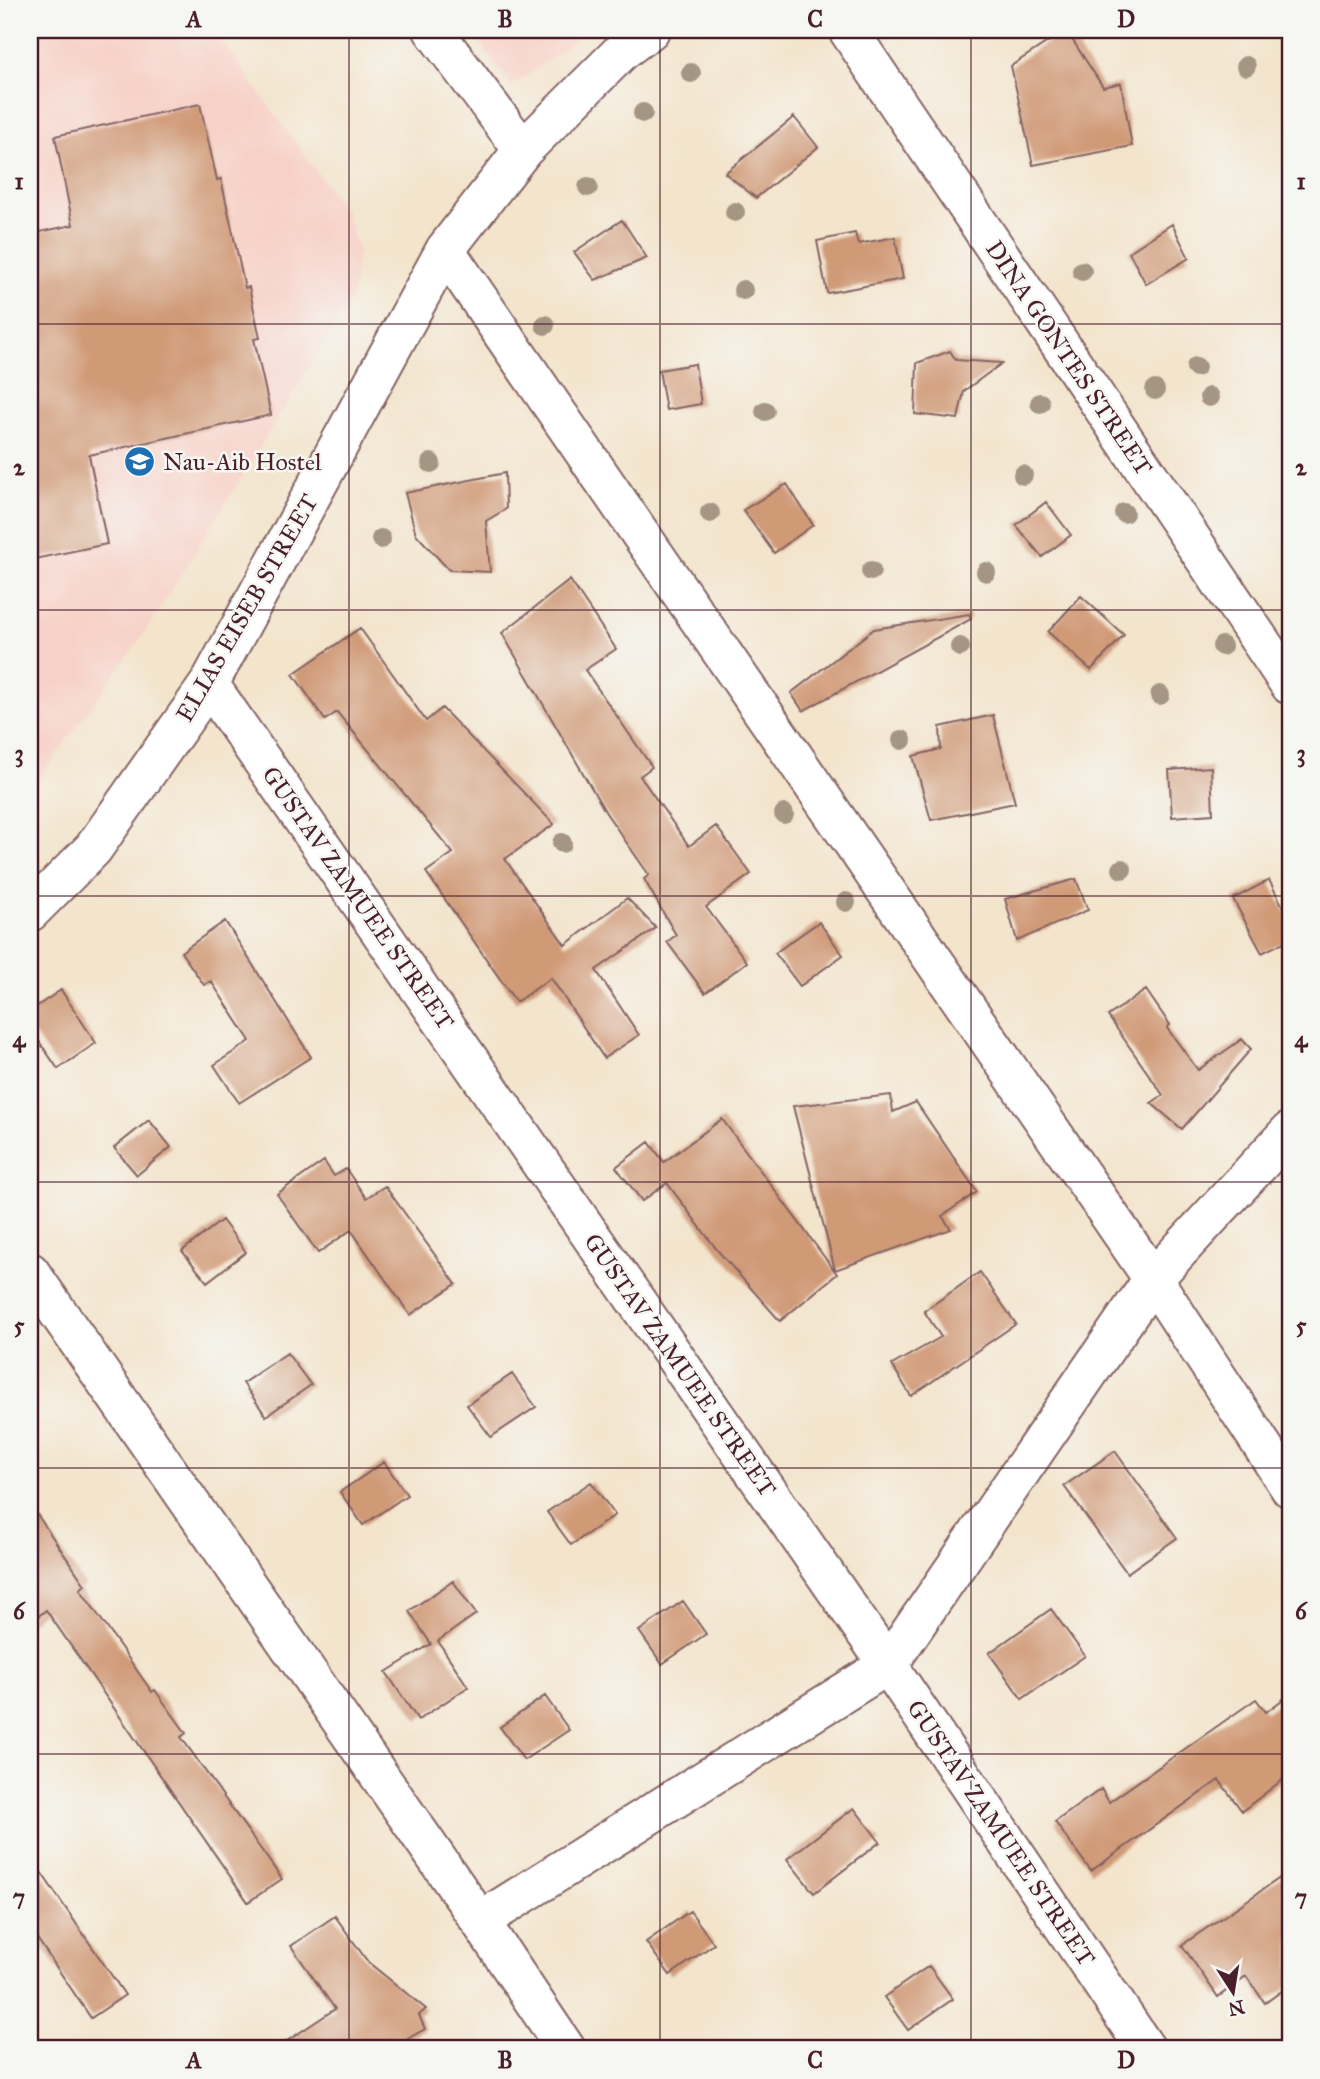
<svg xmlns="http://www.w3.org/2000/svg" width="1320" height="2079" viewBox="0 0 1320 2079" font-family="'IM FELL Great Primer',serif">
  <rect width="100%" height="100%" fill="#f6f6f2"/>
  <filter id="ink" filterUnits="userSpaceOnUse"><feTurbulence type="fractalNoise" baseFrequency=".0143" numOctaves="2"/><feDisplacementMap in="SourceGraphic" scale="14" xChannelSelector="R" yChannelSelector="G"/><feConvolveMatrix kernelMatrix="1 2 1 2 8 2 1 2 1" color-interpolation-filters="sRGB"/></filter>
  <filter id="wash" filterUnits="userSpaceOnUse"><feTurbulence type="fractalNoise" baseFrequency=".00686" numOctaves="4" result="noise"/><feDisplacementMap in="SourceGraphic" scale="28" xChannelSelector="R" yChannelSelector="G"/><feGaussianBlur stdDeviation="1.57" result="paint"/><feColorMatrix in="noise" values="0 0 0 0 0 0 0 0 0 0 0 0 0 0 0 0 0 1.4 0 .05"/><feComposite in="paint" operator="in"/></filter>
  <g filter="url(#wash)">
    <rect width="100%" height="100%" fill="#f3e4cc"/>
    <path fill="#f7d1c7" d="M30,30H214L345,211L358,250L352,298L150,625L30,791Z
      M471,30H589L512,87Z"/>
    <g id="blocks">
      <path fill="#d09a77" d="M1066,30L1103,87L1121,83L1132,146L1033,165L1011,66Z
        M200,104L217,180L221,179L245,288L249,287L260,338L254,339L271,415L89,455L107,544L30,560V234L73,225L55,136Z
        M794,117L818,147L756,198L725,173Z
        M622,220L647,258L595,280L574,252Z
        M1172,224L1189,258L1146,284L1129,252Z
        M855,233L858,244L895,237L903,279L827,293L817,241Z
        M950,351L956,360L1002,363L964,391L958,419L915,414L917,363Z
        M695,364L701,404L666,410L659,370Z
        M505,473L506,509L486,521L490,572L449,570L416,534L405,493Z
        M787,484L813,525L774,553L743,510Z
        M1046,502L1071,535L1042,557L1016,525Z
        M570,580L616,649L585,670L652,767L640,776L689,846L716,826L751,874L706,907L747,962L705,993L667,942L676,935L644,879L649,875L606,813L502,633Z
        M1081,596L1124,635L1091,670L1048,632Z
        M969,614L971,619L803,711L791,693L874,629Z
        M360,628L426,721L442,708L554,824L505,859L565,945L627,898L656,928L596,970L639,1035L604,1058L551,978L516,1002L426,872L453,853L337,712L325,720L293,674Z
        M993,715L1015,803L931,820L913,756L941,749L940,727Z
        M1211,767L1213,814L1172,817L1169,770Z
        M1076,879L1088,910L1017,941L1005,899Z
        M1269,880L1290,920V939L1262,953L1233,899Z
        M225,921L311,1057L239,1103L214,1065L250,1041L211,981L204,985L181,952Z
        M819,922L843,955L800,986L775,953Z
        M61,990L96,1043L58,1069L30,1028V1011Z
        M1146,990L1170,1025L1167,1028L1198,1070L1242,1039L1251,1049L1182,1129L1151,1103L1163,1095L1108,1016Z
        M891,1095L893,1112L916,1102L977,1192L942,1216L951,1229L835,1270L793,1106Z
        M722,1119L837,1274L780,1321L718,1251L667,1183L642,1201L616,1167L649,1142L664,1162Z
        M149,1120L171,1147L137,1175L114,1148Z
        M324,1161L334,1176L346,1169L366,1198L385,1186L456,1284L410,1315L351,1230L318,1253L277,1194Z
        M222,1220L246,1252L207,1282L182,1251Z
        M980,1272L1016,1324L911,1396L892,1365L941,1337L924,1311Z
        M287,1353L311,1385L266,1416L243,1383Z
        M512,1374L536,1407L491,1437L467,1405Z
        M1115,1451L1177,1538L1127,1573L1064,1486Z
        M384,1462L407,1495L363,1525L340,1492Z
        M591,1482L615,1515L571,1545L547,1512Z
        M30,1504L85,1585L80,1589L152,1692L155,1690L186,1733L181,1737L282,1879L248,1902L46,1610L30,1623Z
        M453,1581L476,1614L438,1641L468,1687L418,1720L386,1672L431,1644L409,1611Z
        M683,1601L706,1634L662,1664L639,1631Z
        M1051,1609L1085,1656L1022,1699L989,1653Z
        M1290,1694V1774L1242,1811L1219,1780L1091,1871L1055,1822L1101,1789L1109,1802L1256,1699L1266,1712Z
        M545,1696L569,1730L524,1760L500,1727Z
        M854,1808L880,1842L814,1893L787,1859Z
        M30,1856L125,1995L91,2018L30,1928Z
        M1290,1871V1985L1265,2003L1246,1976L1218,1997L1182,1945Z
        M690,1911L714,1944L670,1975L646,1942Z
        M335,1916L368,1962L426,2009L419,2015L425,2029L389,2049H275L335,2009L291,1946Z
        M929,1966L953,1999L908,2030L884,1997Z"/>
    </g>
  </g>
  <g filter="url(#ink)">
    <use href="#blocks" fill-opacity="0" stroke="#856463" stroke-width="2"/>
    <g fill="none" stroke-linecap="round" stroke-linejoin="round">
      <defs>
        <path id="minor" d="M433,30L523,150
          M848,30L1290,685
          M445,250L1153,1279L1290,1488
          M209,684L888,1665L1146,2049
          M30,912L93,849L209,684L445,250L523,150L622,51L650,30
          M30,1272L480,1921L566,2049
          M480,1921L888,1665L1153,1279L1290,1131"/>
      </defs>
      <use href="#minor" stroke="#856463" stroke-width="42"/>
      <use href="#minor" stroke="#fff" stroke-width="38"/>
    </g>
    <g fill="#a49683">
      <circle cx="1246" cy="66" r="10"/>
      <circle cx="691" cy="73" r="10"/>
      <circle cx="643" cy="113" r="10"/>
      <circle cx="588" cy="187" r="10"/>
      <circle cx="735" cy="212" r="10"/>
      <circle cx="1082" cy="271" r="10"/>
      <circle cx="743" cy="290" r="10"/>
      <circle cx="545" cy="325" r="10"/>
      <circle cx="1196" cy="367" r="10"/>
      <circle cx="1155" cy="390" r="10"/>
      <circle cx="1209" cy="397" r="10"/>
      <circle cx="1040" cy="403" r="10"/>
      <circle cx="765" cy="411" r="10"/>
      <circle cx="431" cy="463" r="10"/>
      <circle cx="1023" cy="475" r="10"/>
      <circle cx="710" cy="513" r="10"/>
      <circle cx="1124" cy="513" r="10"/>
      <circle cx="381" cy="539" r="10"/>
      <circle cx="871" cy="571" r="10"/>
      <circle cx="986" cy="572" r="10"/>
      <circle cx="1222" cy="646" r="10"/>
      <circle cx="960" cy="647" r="10"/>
      <circle cx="1160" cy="695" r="10"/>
      <circle cx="902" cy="740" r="10"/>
      <circle cx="784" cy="814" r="10"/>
      <circle cx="562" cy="843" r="10"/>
      <circle cx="1122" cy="869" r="10"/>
      <circle cx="846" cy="902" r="10"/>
    </g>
  </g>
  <path fill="none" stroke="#4a1f2b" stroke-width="2" stroke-opacity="0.55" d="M349,30V2049M660,30V2049M971,30V2049M30,324H1290M30,610H1290M30,896H1290M30,1182H1290M30,1468H1290M30,1754H1290"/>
  <defs>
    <symbol id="school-disc" viewBox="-11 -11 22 22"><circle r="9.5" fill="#1f6fb2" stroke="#f6f6f2"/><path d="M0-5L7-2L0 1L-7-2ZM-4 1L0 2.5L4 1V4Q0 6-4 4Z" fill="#fff"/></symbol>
  </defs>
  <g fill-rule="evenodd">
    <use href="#school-disc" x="122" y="444" width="35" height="35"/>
  </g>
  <g text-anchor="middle" stroke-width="5" stroke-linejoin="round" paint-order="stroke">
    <g font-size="24" fill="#4a1f2b" stroke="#f6f6f2">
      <text transform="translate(1069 358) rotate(56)" y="8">DINA GONTES STREET</text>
      <text transform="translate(247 608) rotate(-60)" y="8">ELIAS EISEB STREET</text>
      <text transform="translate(358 898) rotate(55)" y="8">GUSTAV ZAMUEE STREET</text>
      <text transform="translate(680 1365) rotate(55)" y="8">GUSTAV ZAMUEE STREET</text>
      <text transform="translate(1001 1833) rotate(56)" y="8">GUSTAV ZAMUEE STREET</text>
    </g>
    <g font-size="24" fill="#4a1f2b" stroke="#f6f6f2" text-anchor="start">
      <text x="163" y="470">Nau-Aib Hostel</text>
    </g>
  </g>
  <rect width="1320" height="2079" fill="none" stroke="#f6f6f2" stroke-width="77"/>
  <g transform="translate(1233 1992) rotate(168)" stroke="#f6f6f2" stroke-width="5" paint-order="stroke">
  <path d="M0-5L12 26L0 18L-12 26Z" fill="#4a1f2b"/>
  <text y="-10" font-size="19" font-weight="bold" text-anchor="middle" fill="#4a1f2b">N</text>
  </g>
  <rect x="38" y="38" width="1244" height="2002" fill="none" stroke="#4a1f2b" stroke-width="2.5"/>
  <g font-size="23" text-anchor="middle" font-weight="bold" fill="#4a1f2b">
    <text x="194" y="27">A</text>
    <text x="505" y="27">B</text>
    <text x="815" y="27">C</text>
    <text x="1126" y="27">D</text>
    <text x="19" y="189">1</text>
    <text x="1301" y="189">1</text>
    <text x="19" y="475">2</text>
    <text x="1301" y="475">2</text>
    <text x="19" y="761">3</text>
    <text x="1301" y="761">3</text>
    <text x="19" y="1047">4</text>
    <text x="1301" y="1047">4</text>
    <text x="19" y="1333">5</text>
    <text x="1301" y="1333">5</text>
    <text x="19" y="1619">6</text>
    <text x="1301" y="1619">6</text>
    <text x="19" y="1905">7</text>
    <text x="1301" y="1905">7</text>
    <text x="194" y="2068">A</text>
    <text x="505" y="2068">B</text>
    <text x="815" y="2068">C</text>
    <text x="1126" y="2068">D</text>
  </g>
</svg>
